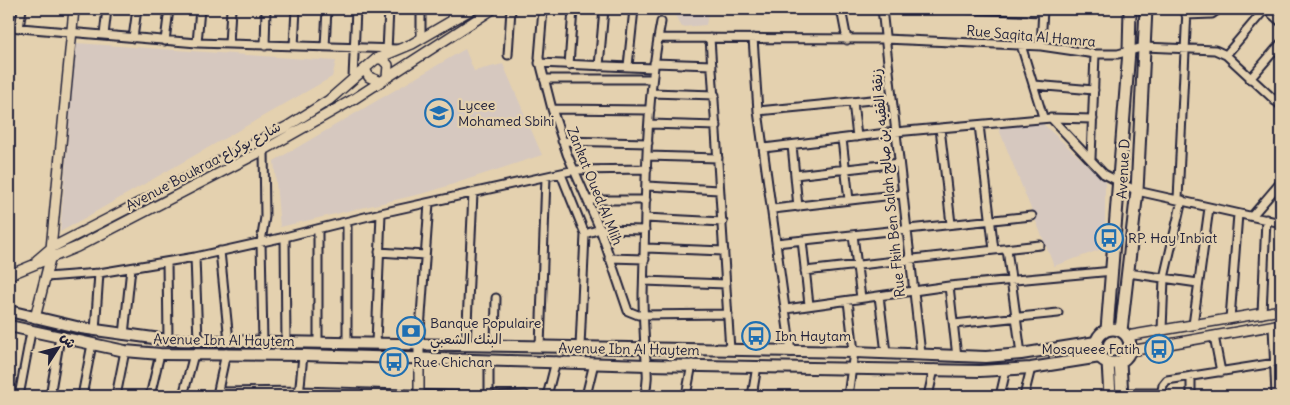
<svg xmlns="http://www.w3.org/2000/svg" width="1290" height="405" viewBox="0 0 1290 405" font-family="Delius,'Playpen Sans Arabic',sans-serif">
  <rect width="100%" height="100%" fill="#e4d1af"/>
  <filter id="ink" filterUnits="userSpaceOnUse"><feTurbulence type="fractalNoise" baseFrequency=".02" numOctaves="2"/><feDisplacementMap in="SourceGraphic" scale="10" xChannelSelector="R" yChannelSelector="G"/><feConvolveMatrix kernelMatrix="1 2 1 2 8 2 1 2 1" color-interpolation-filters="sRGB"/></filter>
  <g filter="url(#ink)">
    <path fill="#d6c8bf" d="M671,9H709L706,25L682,27Z
      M76,43L336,61L332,77L60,232Z
      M465,49L474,71L503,64L542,155L429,192L280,227L274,161Z
      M1042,123L1105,181V248L1054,266L998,127Z"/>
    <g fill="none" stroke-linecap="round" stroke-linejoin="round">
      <defs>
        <path id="minor" d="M421,9V39
          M543,9L539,58L552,109L567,154L600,229L628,311L638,315L728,314
          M841,9L847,40
          M882,9L921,354
          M968,9L1043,12
          M1266,9L1281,22
          M1186,15L1212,14L1219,9
          M452,21L453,9
          M9,27L197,43L398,49
          M19,28L22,9
          M104,35L107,9
          M133,38L137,9
          M658,38L885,39L1041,46L1095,54H1118L1144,47L1215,50L1226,55L1281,106
          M710,38L730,350
          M753,38L758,111L791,352
          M165,41L169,9
          M197,43L200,9
          M229,44L231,9
          M1021,45L1043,117
          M265,46L266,9
          M294,46L296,9
          M1041,46L1043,9
          M325,47L327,9
          M387,51L389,9
          M508,55L511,9
          M1226,55L1265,9
          M539,63L653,68
          M654,63L712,65
          M569,65L573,9
          M599,66L604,9
          M628,66L634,9
          M353,78L356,9
          M544,79H652
          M1250,79L1281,43
          M1034,85L1094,90
          M651,93L715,95
          M1275,101L1281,94
          M853,102L857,137
          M552,109L650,110
          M758,111L892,98
          M1051,118L1093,119
          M650,124L717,126
          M979,125L994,250
          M940,128L951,224
          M842,139L849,200
          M562,141L648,143
          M792,145L798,207
          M764,148L895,132L1051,118L1104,174L1137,191L1281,223
          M648,156L718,158
          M1091,158L1095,54
          M561,174L585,234L580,347
          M795,175L899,163
          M647,186L719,190
          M1178,199L1187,9
          M588,200H646
          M773,209L902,194
          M1252,216L1281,182
          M645,218L723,222
          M347,222V344
          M318,229V343
          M585,234L600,229L645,230
          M853,235L861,298
          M285,237L286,342
          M802,240L809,305
          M776,243L1032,216
          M646,248L724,251
          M1007,249L1021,354
          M220,251L229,341
          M379,252L425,255
          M195,257L198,341
          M609,258L645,259
          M167,262L168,340
          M805,271L1040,245
          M1128,273L1198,283
          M46,277L99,273L195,257L285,237L381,213L575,170L647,169
          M644,281L726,284
          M949,286L957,357
          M879,296L886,353
          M848,301L854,352L848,396
          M786,309L949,286L1113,271
          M1262,314L1266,219
          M1230,319L1238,214
          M954,324L1058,313
          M1193,325L1209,208
          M1273,326L1276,396
          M1162,330L1164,278L1182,200
          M95,331L99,273
          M124,335L131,268
          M1214,336L1221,372
          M263,342L261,242L265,217L264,150
          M376,344L381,213
          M419,344L429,203
          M466,346L473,193
          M495,346L496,298
          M540,347L546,177
          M218,392L300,391L472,396
          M1121,393H1161
          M217,395L226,353
          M19,396L31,332
          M50,396L60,337
          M82,396L92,344
          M116,396L125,351
          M150,396L160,354
          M183,396L194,354
          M299,396L303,355
          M489,396V360
          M496,396L525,395
          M547,396L556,361
          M586,396L594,363
          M644,396C650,379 646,365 645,348C644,330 643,312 643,294C646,204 644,111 661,22
          M686,396L692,364
          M752,396L757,366
          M928,396L934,369
          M1000,396L1006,370
          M1024,396L1031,368
          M1161,396L1163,385L1167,380L1281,362
          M1191,396V376"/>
        <path id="tertiary" d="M376,59H382L388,65L387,77
          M365,69L369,77L379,81
          M37,260L51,248L288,126L329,100L376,59L412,44L472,9
          M9,275L77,247L264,150L354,99L493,9
          M35,318L50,259L74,9
          M1127,336L1281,310
          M1130,351L1281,324
          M419,396V344"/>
        <path id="secondary" d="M9,311L81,328L168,340L854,352L986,357L1021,354L1096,342
          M9,326L125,351L160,354L303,355L647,365L980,371L1031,368L1100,357"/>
        <path id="primary" d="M1096 346a17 17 0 1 1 34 0a17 17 0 1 1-34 0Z
          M1107,330L1129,51L1130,9
          M1121,331L1137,191L1146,9
          M1120,362L1122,396
          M1108,363L1110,396"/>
      </defs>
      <use href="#minor" stroke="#22223b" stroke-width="11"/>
      <use href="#tertiary" stroke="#22223b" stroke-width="12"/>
      <use href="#secondary" stroke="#22223b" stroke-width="14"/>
      <use href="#primary" stroke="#22223b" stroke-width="15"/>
      <use href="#minor" stroke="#e4d1af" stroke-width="7"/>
      <use href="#tertiary" stroke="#e4d1af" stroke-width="9"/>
      <use href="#secondary" stroke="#e4d1af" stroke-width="10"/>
      <use href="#primary" stroke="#e4d1af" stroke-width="11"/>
    </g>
  </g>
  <defs>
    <symbol id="school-ring" viewBox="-11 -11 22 22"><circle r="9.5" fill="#e4d1af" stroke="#1f6fb2" stroke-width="1.5"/><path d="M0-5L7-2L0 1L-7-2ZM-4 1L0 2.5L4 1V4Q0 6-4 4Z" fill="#1f6fb2"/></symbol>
    <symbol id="bus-ring" viewBox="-11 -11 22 22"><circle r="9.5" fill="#e4d1af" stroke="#1f6fb2" stroke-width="1.5"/><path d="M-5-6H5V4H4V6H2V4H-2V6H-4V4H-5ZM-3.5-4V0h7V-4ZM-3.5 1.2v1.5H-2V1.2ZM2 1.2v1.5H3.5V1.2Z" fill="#1f6fb2"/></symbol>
    <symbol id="bank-ring" viewBox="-11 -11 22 22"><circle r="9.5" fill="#e4d1af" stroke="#1f6fb2" stroke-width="1.5"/><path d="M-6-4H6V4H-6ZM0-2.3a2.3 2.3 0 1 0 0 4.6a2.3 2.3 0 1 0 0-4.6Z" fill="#1f6fb2"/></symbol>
  </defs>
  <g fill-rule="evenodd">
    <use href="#school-ring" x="423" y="97" width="32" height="32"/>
    <use href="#bus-ring" x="1093" y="222" width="32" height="32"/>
    <use href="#bank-ring" x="395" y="315" width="32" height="32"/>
    <use href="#bus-ring" x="740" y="320" width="32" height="32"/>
    <use href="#bus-ring" x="1143" y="333" width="32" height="32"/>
    <use href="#bus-ring" x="378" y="346" width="32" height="32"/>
  </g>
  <g text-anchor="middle" stroke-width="4.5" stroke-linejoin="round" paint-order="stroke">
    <g font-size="14" fill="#22223b" stroke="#e4d1af">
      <text transform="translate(1031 36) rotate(5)" y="5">Rue Saqita Al Hamra</text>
      <text transform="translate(203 166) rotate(-28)" y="5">Avenue Boukraa شارع بوكراع</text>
      <text transform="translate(1123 169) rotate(-87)" y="5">Avenue D</text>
      <text transform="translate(888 183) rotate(-96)" y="5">Rue Fkih Ben Salah زنقة الفقيه بن صالح</text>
      <text transform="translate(595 186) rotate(68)" y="5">Zankat Oued Al Mlih</text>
      <text transform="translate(224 340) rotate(1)" y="5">Avenue Ibn Al Haytem</text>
      <text transform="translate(629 349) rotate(1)" y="5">Avenue Ibn Al Haytem</text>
    </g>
    <g font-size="14" fill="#22223b" stroke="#e4d1af" text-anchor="start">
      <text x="458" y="110">Lycee<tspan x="458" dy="16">Mohamed Sbihi</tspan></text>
      <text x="1128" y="243">RP. Hay Inbiat</text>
      <text x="430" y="328">Banque Populaire<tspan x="430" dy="16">البنك الشعبي</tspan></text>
      <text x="775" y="341">Ibn Haytam</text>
      <text x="1140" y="354" text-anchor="end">Mosqueee Fatih</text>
      <text x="413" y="367">Rue Chichan</text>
    </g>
  </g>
  <rect width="1290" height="405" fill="none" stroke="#e4d1af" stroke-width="30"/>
  <rect x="15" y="15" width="1260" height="375" fill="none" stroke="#22223b" stroke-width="2" filter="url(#ink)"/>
  <g transform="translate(58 348) rotate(54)" stroke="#e4d1af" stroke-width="4" paint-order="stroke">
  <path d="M0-4L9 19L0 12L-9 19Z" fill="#22223b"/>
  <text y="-8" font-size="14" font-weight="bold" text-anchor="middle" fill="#22223b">ش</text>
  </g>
</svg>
